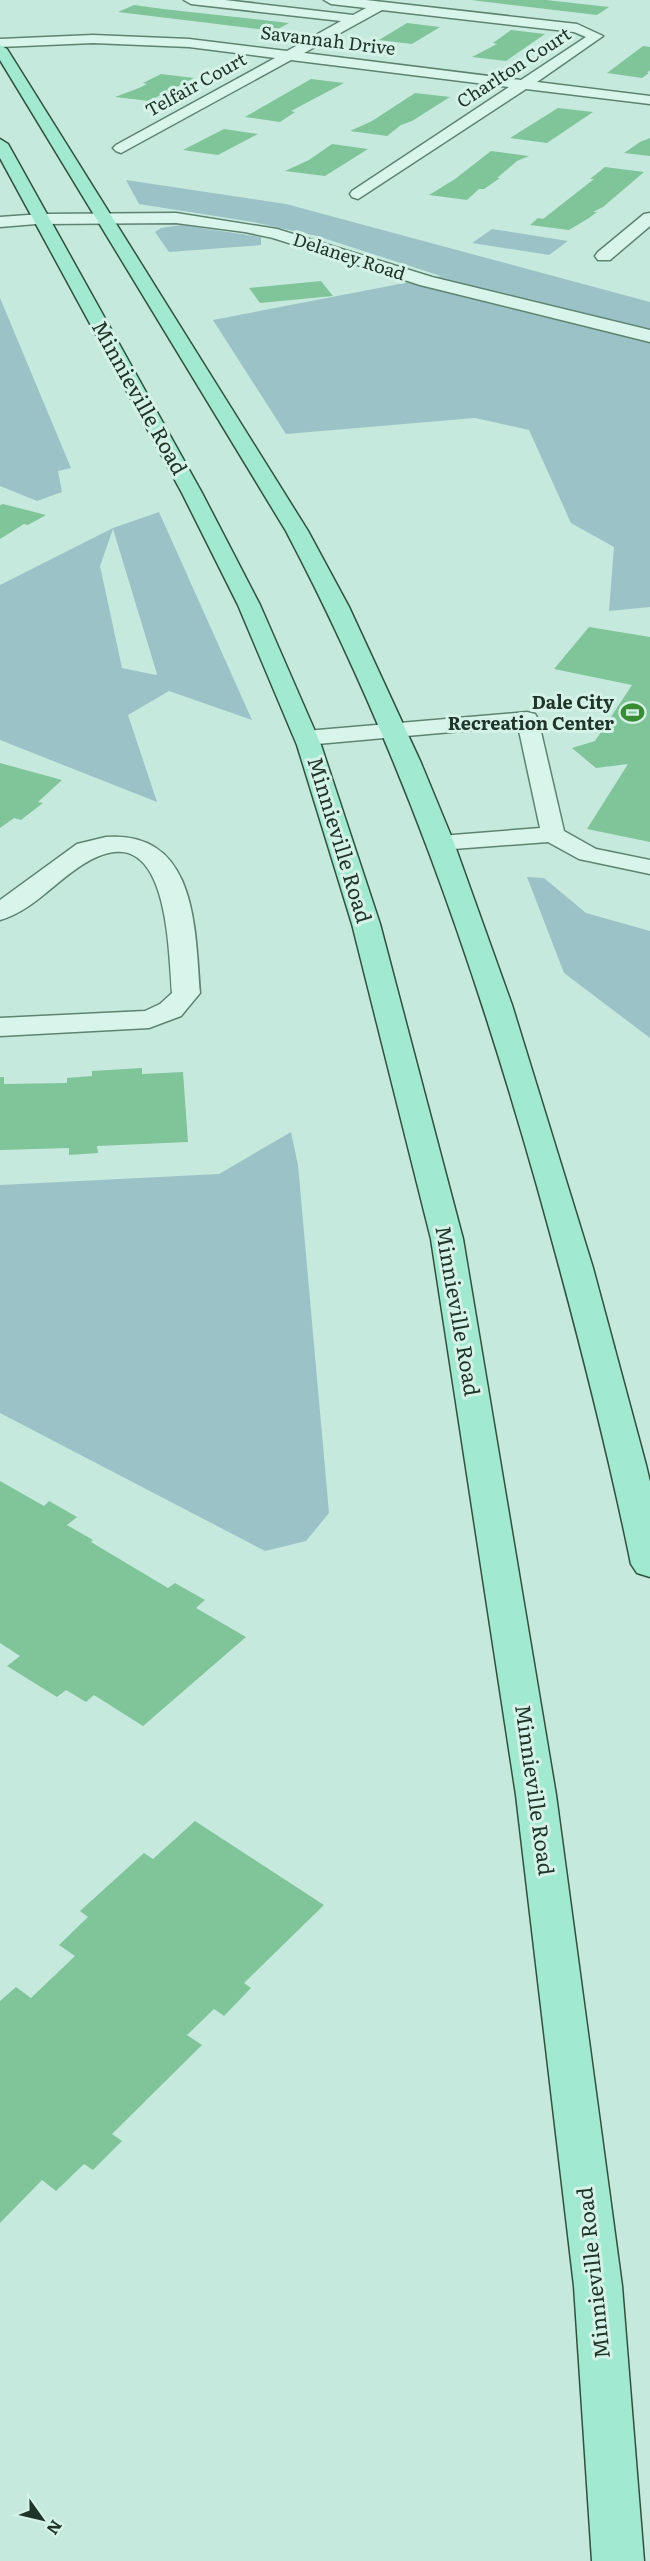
<svg xmlns="http://www.w3.org/2000/svg" width="650" height="2561" viewBox="0 0 650 2561" font-family="Literata,serif">
  <rect width="100%" height="100%" fill="#c6e9de"/>
  <path fill="#9bc2c6" fill-rule="evenodd" d="M126,180L286,204L650,302V607L609,611L614,547L571,523L529,430L475,418L286,434L213,320L441,276L317,236L253,222L139,204Z
    M181,225L261,237V245L169,252L155,232L161,228Z
    M492,229L568,241L549,255L472,243Z
    M0,298L71,468L58,471L62,492L37,501L0,486Z
    M159,512L252,720L169,691L128,715L157,802L0,740V585L113,528ZM113,529L157,674L156,675L122,668L100,566Z
    M527,877L544,878L586,913L650,931V1038L564,973Z
    M291,1132L298,1165L329,1513L306,1541L265,1551L0,1413V1185L219,1174Z"/>
  <path fill="#80c49a" d="M471,0H546L609,7L597,15Z
    M134,5L163,9L289,23L274,31L118,12Z
    M407,23L440,27L412,44L379,40Z
    M511,30L545,34L506,61L472,57L497,44L493,43Z
    M643,46L650,47V70L647,73H649L642,78L607,73Z
    M161,74L194,78L149,101L115,97L139,88L147,84L143,83Z
    M311,79L344,83L291,111L295,112L280,122L245,117Z
    M415,93L450,97L412,121L401,125L387,136L350,131L372,121Z
    M558,108L593,112L547,143L510,138Z
    M224,129L258,134L218,155L183,150Z
    M650,138V156L624,153L640,142Z
    M332,144L368,149L325,176L285,171L309,160Z
    M491,151L529,156L517,161L497,178H500L484,189H479L467,200L429,195L455,179Z
    M605,167L644,172L603,207L593,212H597L589,218L569,230L530,225L538,218L543,219L594,179H590Z
    M321,281L333,296L260,303L249,288Z
    M3,504L46,515L28,525L24,524L0,539V505Z
    M589,627L650,637V842L587,829L628,764L596,768L572,748L595,741L632,685L554,669Z
    M0,763L62,780L38,802L43,803L21,820L14,818L0,828Z
    M142,1068V1074L183,1072L188,1142L97,1146L98,1153L69,1155V1148L0,1150V1077H4V1084L67,1083V1078L92,1076V1071Z
    M0,1481L44,1506L49,1501L77,1517L67,1525L93,1540L91,1542L168,1588L175,1583L205,1600L196,1608L246,1637L143,1726L94,1695L86,1702L66,1690L57,1697L7,1666L20,1656L0,1643Z
    M195,1821L324,1905L244,1983L251,1988L224,2016L214,2009L187,2035L202,2045L112,2134L122,2141L93,2170L84,2164L56,2191L42,2180L0,2223V2001L16,1987L31,1998L75,1956L59,1945L88,1917L80,1911L144,1853L153,1859Z"/>
  <g fill="none" stroke-linecap="round" stroke-linejoin="round">
    <defs>
      <path id="service" d="M527,712L535,714L538,719L564,831L596,849L650,860V874L579,859L548,842L440,850L432,848L428,843L432,838L440,836L540,828L518,726L306,745L298,743L295,738L298,733L306,731Z"/>
      <path id="minor" d="M184,0H225L353,15L366,8L331,4L324,0H366L577,24L603,36L537,82L650,96V104L526,89L358,199L352,197L350,194L352,191L509,87L291,60L121,153L116,151L113,148L116,145L275,58L189,47L93,43L0,47V39L93,35L189,39L287,51L341,21L191,4ZM382,10L574,32L586,37L521,80L304,53Z
        M650,213V226L610,260H598L595,256L598,252L644,214Z
        M42,214L48,215L50,219L48,223L0,227V217Z
        M106,837C197,830 195,929 200,993L181,1016L149,1028L0,1036V1018L145,1011L160,1004L172,993C168,934 166,801 72,872C50,888 27,913 0,920V900L77,844Z"/>
      <path id="tertiary" d="M176,213L277,229L432,277L650,330V342L420,285L273,238L245,232L176,223L42,224L34,219L42,214Z"/>
      <path id="primary" d="M0,45L7,49L308,531L349,607L421,763L454,843L512,1005L593,1268L646,1465L650,1482V1577L637,1573L631,1564C605,1437 572,1311 537,1186C472,957 397,742 286,531L0,60Z
        M0,139L8,144L202,493L260,605L321,745L380,924L463,1239L556,1795L622,2286L644,2561H592L574,2286L516,1795L431,1239L352,924L297,745L238,605L182,493L0,158Z"/>
    </defs>
    <use href="#service" stroke="#5e8371" stroke-width="3"/>
    <use href="#minor" stroke="#5e8371" stroke-width="3"/>
    <use href="#tertiary" stroke="#5e8371" stroke-width="3"/>
    <use href="#primary" stroke="#31513f" stroke-width="3"/>
    <use href="#service" fill="#d8f5ec" fill-rule="evenodd"/>
    <use href="#minor" fill="#d8f5ec" fill-rule="evenodd"/>
    <use href="#tertiary" fill="#d8f5ec" fill-rule="evenodd"/>
    <use href="#primary" fill="#a2e9d1" fill-rule="evenodd"/>
  </g>
  <defs>
    <symbol id="stadium-bare" viewBox="-9 -9 18 18"><path d="M0-5a6.5 5 0 1 0 0 10a6.5 5 0 1 0 0-10ZM-3.5-1.8h7v3.6h-7Z" fill="#378c34" stroke="#d5f2e9" stroke-width="2.5" paint-order="stroke"/></symbol>
  </defs>
  <g fill-rule="evenodd">
    <use href="#stadium-bare" x="616" y="696" width="33" height="33"/>
  </g>
  <g text-anchor="middle" stroke-width="6" stroke-linejoin="round" paint-order="stroke">
    <g font-size="18" fill="#203529" stroke="#d5f2e9">
      <text transform="translate(328 41) rotate(7)" y="6">Savannah Drive</text>
      <text transform="translate(514 68) rotate(-33)" y="6">Charlton Court</text>
      <text transform="translate(196 85) rotate(-29)" y="6">Telfair Court</text>
      <text transform="translate(349 257) rotate(18)" y="6">Delaney Road</text>
    </g>
    <g font-size="18" font-weight="bold" fill="#203529" stroke="#d5f2e9" text-anchor="end">
      <text x="614" y="709">Dale City<tspan x="614" dy="21">Recreation Center</tspan></text>
    </g>
    <g font-size="21" fill="#203529" stroke="#d5f2e9">
      <text transform="translate(139 398) rotate(61)" y="7">Minnieville Road</text>
      <text transform="translate(339 840) rotate(73)" y="7">Minnieville Road</text>
      <text transform="translate(457 1311) rotate(80)" y="7">Minnieville Road</text>
      <text transform="translate(534 1790) rotate(82)" y="7">Minnieville Road</text>
      <text transform="translate(594 2273) rotate(-96)" y="7">Minnieville Road</text>
    </g>
  </g>
  <g transform="translate(42 2519) rotate(124)" stroke="#d5f2e9" stroke-width="4.5" paint-order="stroke">
  <path d="M0-4.5L10 22L0 15L-10 22Z" fill="#203529"/>
  <text y="-9" font-size="16" font-weight="bold" text-anchor="middle" fill="#203529">N</text>
  </g>
</svg>
